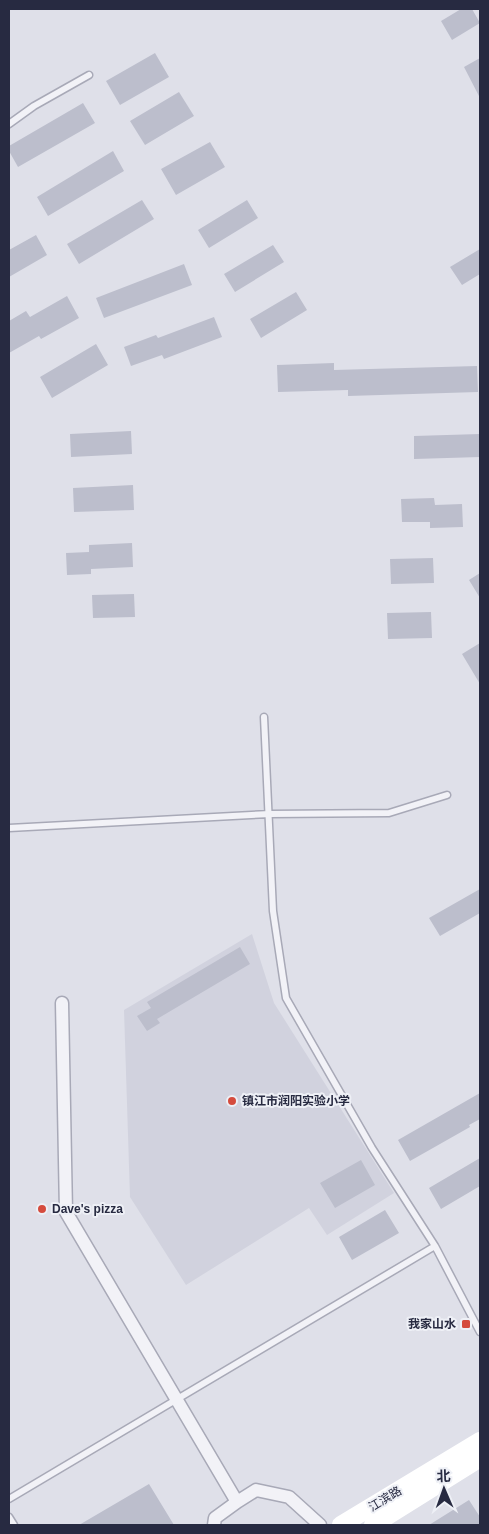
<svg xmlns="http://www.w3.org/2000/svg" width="489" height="1534" viewBox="0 0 489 1534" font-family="Arial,'Noto Sans SC',sans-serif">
  <rect width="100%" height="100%" fill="#dfe0e9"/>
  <path fill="#d1d2de" d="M252,934L274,1003L394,1193L327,1235L309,1208L186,1285L130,1197L124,1010Z"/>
  <path fill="#bcbecc" d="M461,9H472L480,23L452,40L441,21Z
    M155,53L169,77L120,105L106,81Z
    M480,58V98L464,67Z
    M179,92L194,116L145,145L130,121Z
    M83,103L95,123L18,167L9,151V146Z
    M210,142L225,167L176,195L161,169Z
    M113,151L124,171L48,216L37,197Z
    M142,200L154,219L79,264L67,244Z
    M247,200L258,218L209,248L198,230Z
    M36,235L47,255L9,277V250Z
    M273,245L284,262L235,292L224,274Z
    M480,249V274L462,285L450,267Z
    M184,264L192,285L104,318L96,298Z
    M296,292L307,310L261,338L250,319Z
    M67,296L79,318L41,339L39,336L9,353V321L26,311L30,317Z
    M214,317L222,337L164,359L162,355L131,366L124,347L156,335L158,338Z
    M96,344L108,365L52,398L40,377Z
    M334,363V370L477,366L478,392L348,396V390L278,392L277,365Z
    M131,431L132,454L71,457L70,434Z
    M480,434V457L414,459V436Z
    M133,485L134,510L74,512L73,488Z
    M434,498L435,505L462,504L463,527L430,528V522H402L401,499Z
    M132,543L133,567L91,569V574L67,575L66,553L89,552V545Z
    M433,558L434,583L391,584L390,559Z
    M480,573V598L469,580Z
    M134,594L135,617L93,618L92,595Z
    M431,612L432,638L388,639L387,613Z
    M480,643V684L462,654Z
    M480,889V913L440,936L429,918Z
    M240,947L250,964L157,1019L160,1023L147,1031L137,1016L151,1008L147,1002Z
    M480,1093V1119L469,1125L470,1127L410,1161L398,1140Z
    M480,1158V1186L441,1209L429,1188Z
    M361,1160L375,1185L335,1208L320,1183Z
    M385,1210L399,1233L352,1260L339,1237Z
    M149,1484L174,1525H79Z
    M469,1500L480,1517V1525H429Z"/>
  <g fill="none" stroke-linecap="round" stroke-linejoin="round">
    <defs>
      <path id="lane" d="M9,124L34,106L89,75
        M264,717L273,911L286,998L372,1148L435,1246L480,1332
        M9,828L270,814L389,813L447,795
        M9,1499L435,1246
        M9,1517L14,1525"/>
      <path id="street" d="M62,1003L66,1212L237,1502L215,1518L214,1525
        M237,1502L256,1490L289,1497L320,1525"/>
    </defs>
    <use href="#lane" stroke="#a8a9b7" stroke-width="9"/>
    <use href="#street" stroke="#a8a9b7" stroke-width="15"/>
    <use href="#lane" stroke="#f2f2f7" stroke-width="6"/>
    <use href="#street" stroke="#f2f2f7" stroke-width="12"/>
    <path stroke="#fff" stroke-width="18" d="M341,1525L480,1441
      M373,1525L480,1458"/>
  </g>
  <g fill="#d54b3d" stroke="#eef0f6" stroke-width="2">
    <circle cx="232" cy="1101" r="5"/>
    <circle cx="42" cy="1209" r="5"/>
    <rect x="461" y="1319" width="10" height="10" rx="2.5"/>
  </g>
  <g text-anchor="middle" stroke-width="4" stroke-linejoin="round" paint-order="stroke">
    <g font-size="12" font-weight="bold" fill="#272a41" stroke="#eef0f6" text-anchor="start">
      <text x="242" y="1105">镇江市润阳实验小学</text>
      <text x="52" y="1213">Dave's pizza</text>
      <text x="456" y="1328" text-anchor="end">我家山水</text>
    </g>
    <g font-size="12" fill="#272a41" stroke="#eef0f6">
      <text transform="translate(385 1499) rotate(-31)" y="4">江滨路</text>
    </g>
  </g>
  <rect width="489" height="1534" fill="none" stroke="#272a41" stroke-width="20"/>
  <g transform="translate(444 1489) rotate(358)" stroke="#eef0f6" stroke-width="4" paint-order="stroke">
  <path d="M0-4L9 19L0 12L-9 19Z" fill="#272a41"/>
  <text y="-8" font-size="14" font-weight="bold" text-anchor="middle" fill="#272a41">北</text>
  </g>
</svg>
